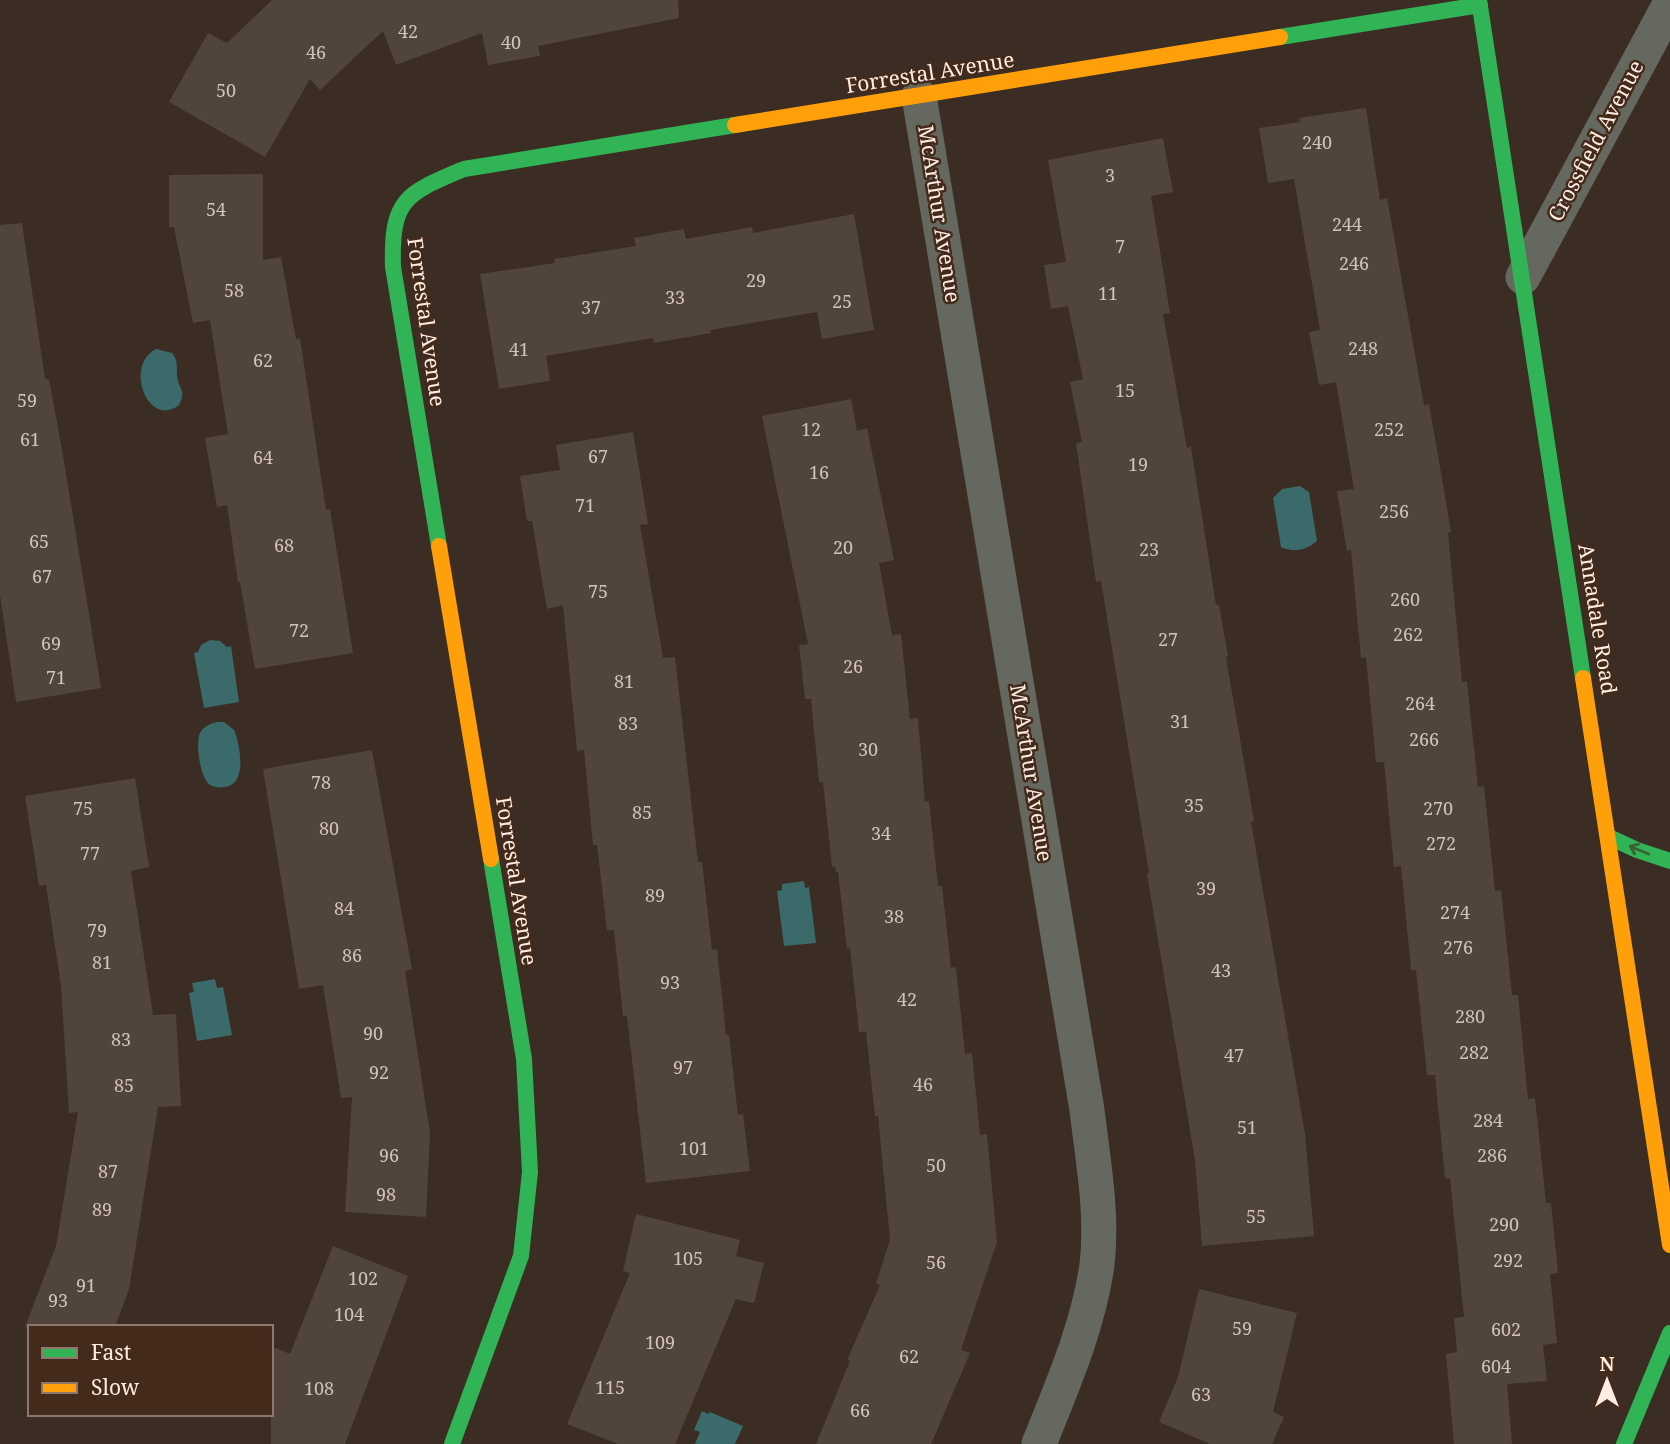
<svg xmlns="http://www.w3.org/2000/svg" width="1670" height="1444" viewBox="0 0 1670 1444" font-family="'Noto Serif',serif">
  <rect width="100%" height="100%" fill="#3b2d24"/>
  <path fill="#3a6a6a" d="M156,349L172,353C179,362 176,366 177,376C178,389 187,389 179,405C149,429 123,366 156,349Z
    M1300,486L1309,492L1317,541C1306,550 1295,553 1281,547L1273,498L1282,489Z
    M210,640L220,641L227,647L231,646L239,702L204,708L194,653L198,652L201,645Z
    M217,722H224L234,730C240,744 248,784 225,787C220,788 214,787 210,785C200,778 195,743 200,733C204,726 210,724 217,722Z
    M804,881L805,888L809,887L816,943L784,946L777,891L782,890V884Z
    M215,979L217,988L223,987L232,1035L197,1041L189,993L194,992L192,983Z
    M702,1411L708,1414L710,1412L743,1426L735,1444H695L700,1432L694,1430Z"/>
  <path fill="#50443d" d="M272,0H678L679,18L538,46L540,56L488,65L482,33L396,65L383,31L320,90L310,79L265,157L169,102L208,33L227,43Z
    M1366,108L1380,200L1387,198L1424,405L1429,404L1441,473L1451,532L1448,533L1462,682H1467L1478,787L1484,786L1495,891L1501,890L1512,995H1518L1528,1099L1535,1098L1546,1203H1551L1558,1273L1550,1274L1557,1343L1543,1345L1547,1381L1507,1384L1512,1444H1454L1446,1354L1457,1352L1454,1318L1464,1317L1450,1178L1445,1179L1435,1075H1427L1416,970H1411L1401,866L1394,867L1384,762H1376L1366,657L1361,658L1351,550L1347,551L1337,491L1354,489L1336,382L1319,385L1309,332L1320,330L1294,179L1268,183L1259,128L1300,122L1299,118Z
    M1163,138L1173,192L1151,196L1170,313L1163,314L1187,448L1191,447L1216,605H1219L1228,656L1226,657L1254,821L1251,822L1305,1134L1314,1236L1202,1246L1195,1160L1147,874L1149,873L1101,581L1096,582L1076,443L1082,442L1070,382L1083,379L1068,306L1051,309L1044,265L1066,262L1048,160Z
    M263,174V260L281,257L296,339L300,338L326,510L330,509L353,653L255,669L240,582H238L227,505L217,507L205,438L228,434L210,320L193,323L174,227H169V175Z
    M854,214L874,330L822,339L817,312L710,330L711,333L654,343L653,338L546,356L550,381L499,389L480,274L555,263L554,259L636,246L634,238L684,229L686,239L752,227L753,233Z
    M22,223L45,379H49L63,455L101,688L16,702L0,595V225Z
    M851,399L857,431L867,428L894,560L879,563L892,635L901,634L910,719L918,718L925,802L929,801L938,886H942L951,968L956,967L965,1054L972,1053L980,1135L987,1134L997,1242L961,1350L970,1353L931,1444H816L850,1361L847,1360L880,1285L876,1283L890,1240L878,1116H875L866,1032H859L850,948L847,949L838,872H836L835,866L832,867L823,782H819L811,699H805L799,645L808,644L762,416Z
    M633,432L648,524L640,525L663,658L675,657L698,862H702L712,950L717,949L726,1035H729L738,1115L743,1114L750,1171L646,1183L627,1016H623L614,930H607L597,845H593L584,750L577,751L563,605L547,609L532,521H527L520,476L560,470L556,445Z
    M372,750L412,969L405,971L430,1133L426,1217L345,1212L352,1097L341,1098L323,985L299,989L263,769Z
    M135,778L149,867L131,871L153,1015L176,1014L181,1106L158,1107L129,1289L115,1327H25L56,1246L78,1112L69,1113L61,986L46,885L39,886L25,796Z
    M636,1214L740,1240L736,1256L764,1263L754,1303L736,1299L675,1444H618L567,1424L630,1273L623,1271Z
    M333,1246L408,1276L345,1444H271V1346L290,1354Z
    M1199,1289L1297,1313L1273,1412L1284,1417L1272,1444H1210L1159,1422L1178,1377Z"/>
  <g fill="none" stroke-linecap="round" stroke-linejoin="round">
    <path stroke="#65685f" stroke-width="35" d="M919,96L1087,1110C1093,1161 1103,1214 1097,1265C1088,1328 1062,1386 1039,1444
      M1523,277L1670,4"/>
    <path stroke="#30b455" stroke-width="16" d="M1479,0L1583,678
      M1280,37L1480,5
      M439,546L393,267C391,199 405,194 464,169L735,125
      M1609,837L1637,850L1670,861
      M452,1444L521,1256L530,1172L524,1059L491,859
      M1624,1444L1670,1333"/>
    <path stroke="#ff9f0a" stroke-width="16" d="M735,125L1280,37
      M439,546L491,859
      M1583,678L1670,1245"/>
  </g>
  <defs><path id="oneway-shaft" d="M-6 0H5M1.5-3L5.5 0L1.5 3" fill="none" stroke-width="1.6" stroke-linecap="round" stroke-linejoin="round" transform="scale(1.75)"/></defs>
  <use stroke="#3c6132" href="#oneway-shaft" transform="translate(1639 850) rotate(-158)"/>
  <g text-anchor="middle" stroke-width="5" stroke-linejoin="round" paint-order="stroke">
    <g font-size="18" fill="#d2c3ba">
      <text x="408" y="38">42</text>
      <text x="511" y="49">40</text>
      <text x="316" y="59">46</text>
      <text x="226" y="97">50</text>
      <text x="1317" y="149">240</text>
      <text x="1110" y="182">3</text>
      <text x="216" y="216">54</text>
      <text x="1347" y="231">244</text>
      <text x="1120" y="253">7</text>
      <text x="1354" y="270">246</text>
      <text x="756" y="287">29</text>
      <text x="234" y="297">58</text>
      <text x="1108" y="300">11</text>
      <text x="675" y="304">33</text>
      <text x="842" y="308">25</text>
      <text x="591" y="314">37</text>
      <text x="1363" y="355">248</text>
      <text x="519" y="356">41</text>
      <text x="263" y="367">62</text>
      <text x="1125" y="397">15</text>
      <text x="27" y="407">59</text>
      <text x="811" y="436">12</text>
      <text x="1389" y="436">252</text>
      <text x="30" y="446">61</text>
      <text x="598" y="463">67</text>
      <text x="263" y="464">64</text>
      <text x="1138" y="471">19</text>
      <text x="819" y="479">16</text>
      <text x="585" y="512">71</text>
      <text x="1394" y="518">256</text>
      <text x="39" y="548">65</text>
      <text x="284" y="552">68</text>
      <text x="843" y="554">20</text>
      <text x="1149" y="556">23</text>
      <text x="42" y="583">67</text>
      <text x="598" y="598">75</text>
      <text x="1405" y="606">260</text>
      <text x="299" y="637">72</text>
      <text x="1408" y="641">262</text>
      <text x="1168" y="646">27</text>
      <text x="51" y="650">69</text>
      <text x="853" y="673">26</text>
      <text x="56" y="684">71</text>
      <text x="624" y="688">81</text>
      <text x="1420" y="710">264</text>
      <text x="1180" y="728">31</text>
      <text x="628" y="730">83</text>
      <text x="1424" y="746">266</text>
      <text x="868" y="756">30</text>
      <text x="321" y="789">78</text>
      <text x="1194" y="812">35</text>
      <text x="83" y="815">75</text>
      <text x="1438" y="815">270</text>
      <text x="642" y="819">85</text>
      <text x="329" y="835">80</text>
      <text x="881" y="840">34</text>
      <text x="1441" y="850">272</text>
      <text x="90" y="860">77</text>
      <text x="1206" y="895">39</text>
      <text x="655" y="902">89</text>
      <text x="344" y="915">84</text>
      <text x="1455" y="919">274</text>
      <text x="894" y="923">38</text>
      <text x="97" y="937">79</text>
      <text x="1458" y="954">276</text>
      <text x="352" y="962">86</text>
      <text x="102" y="969">81</text>
      <text x="1221" y="977">43</text>
      <text x="670" y="989">93</text>
      <text x="907" y="1006">42</text>
      <text x="1470" y="1023">280</text>
      <text x="373" y="1040">90</text>
      <text x="121" y="1046">83</text>
      <text x="1474" y="1059">282</text>
      <text x="1234" y="1062">47</text>
      <text x="683" y="1074">97</text>
      <text x="379" y="1079">92</text>
      <text x="923" y="1091">46</text>
      <text x="124" y="1092">85</text>
      <text x="1488" y="1127">284</text>
      <text x="1247" y="1134">51</text>
      <text x="694" y="1155">101</text>
      <text x="389" y="1162">96</text>
      <text x="1492" y="1162">286</text>
      <text x="936" y="1172">50</text>
      <text x="108" y="1178">87</text>
      <text x="386" y="1201">98</text>
      <text x="102" y="1216">89</text>
      <text x="1256" y="1223">55</text>
      <text x="1504" y="1231">290</text>
      <text x="688" y="1265">105</text>
      <text x="1508" y="1267">292</text>
      <text x="936" y="1269">56</text>
      <text x="363" y="1285">102</text>
      <text x="86" y="1292">91</text>
      <text x="58" y="1307">93</text>
      <text x="349" y="1321">104</text>
      <text x="1242" y="1335">59</text>
      <text x="1506" y="1336">602</text>
      <text x="660" y="1349">109</text>
      <text x="909" y="1363">62</text>
      <text x="1496" y="1373">604</text>
      <text x="610" y="1394">115</text>
      <text x="319" y="1395">108</text>
      <text x="1201" y="1401">63</text>
      <text x="860" y="1417">66</text>
    </g>
    <g font-size="21" fill="#feede3" stroke="#442a1b">
      <text transform="translate(930 73) rotate(-9)" y="7">Forrestal Avenue</text>
      <text transform="translate(1596 141) rotate(-62)" y="7">Crossfield Avenue</text>
      <text transform="translate(939 214) rotate(81)" y="7">McArthur Avenue</text>
      <text transform="translate(426 322) rotate(82)" y="7">Forrestal Avenue</text>
      <text transform="translate(1597 619) rotate(81)" y="7">Annadale Road</text>
      <text transform="translate(1031 773) rotate(81)" y="7">McArthur Avenue</text>
      <text transform="translate(516 881) rotate(81)" y="7">Forrestal Avenue</text>
    </g>
  </g>
  <rect x="28" y="1325" width="245" height="91" fill="#442a1b" stroke="#8e786b" stroke-width="2"/>
  <rect x="42" y="1348" width="35" height="10" fill="#30b455" stroke="#8e786b" stroke-width="2"/>
  <text x="91" y="1360" font-size="21" fill="#feede3">Fast</text>
  <rect x="42" y="1383" width="35" height="10" fill="#ff9f0a" stroke="#8e786b" stroke-width="2"/>
  <text x="91" y="1395" font-size="21" fill="#feede3">Slow</text>
  <g transform="translate(1607 1381)" stroke="#442a1b" stroke-width="5" paint-order="stroke">
  <path d="M0-5L12 26L0 18L-12 26Z" fill="#feede3"/>
  <text y="-10" font-size="19" font-weight="bold" text-anchor="middle" fill="#feede3">N</text>
  </g>
</svg>
